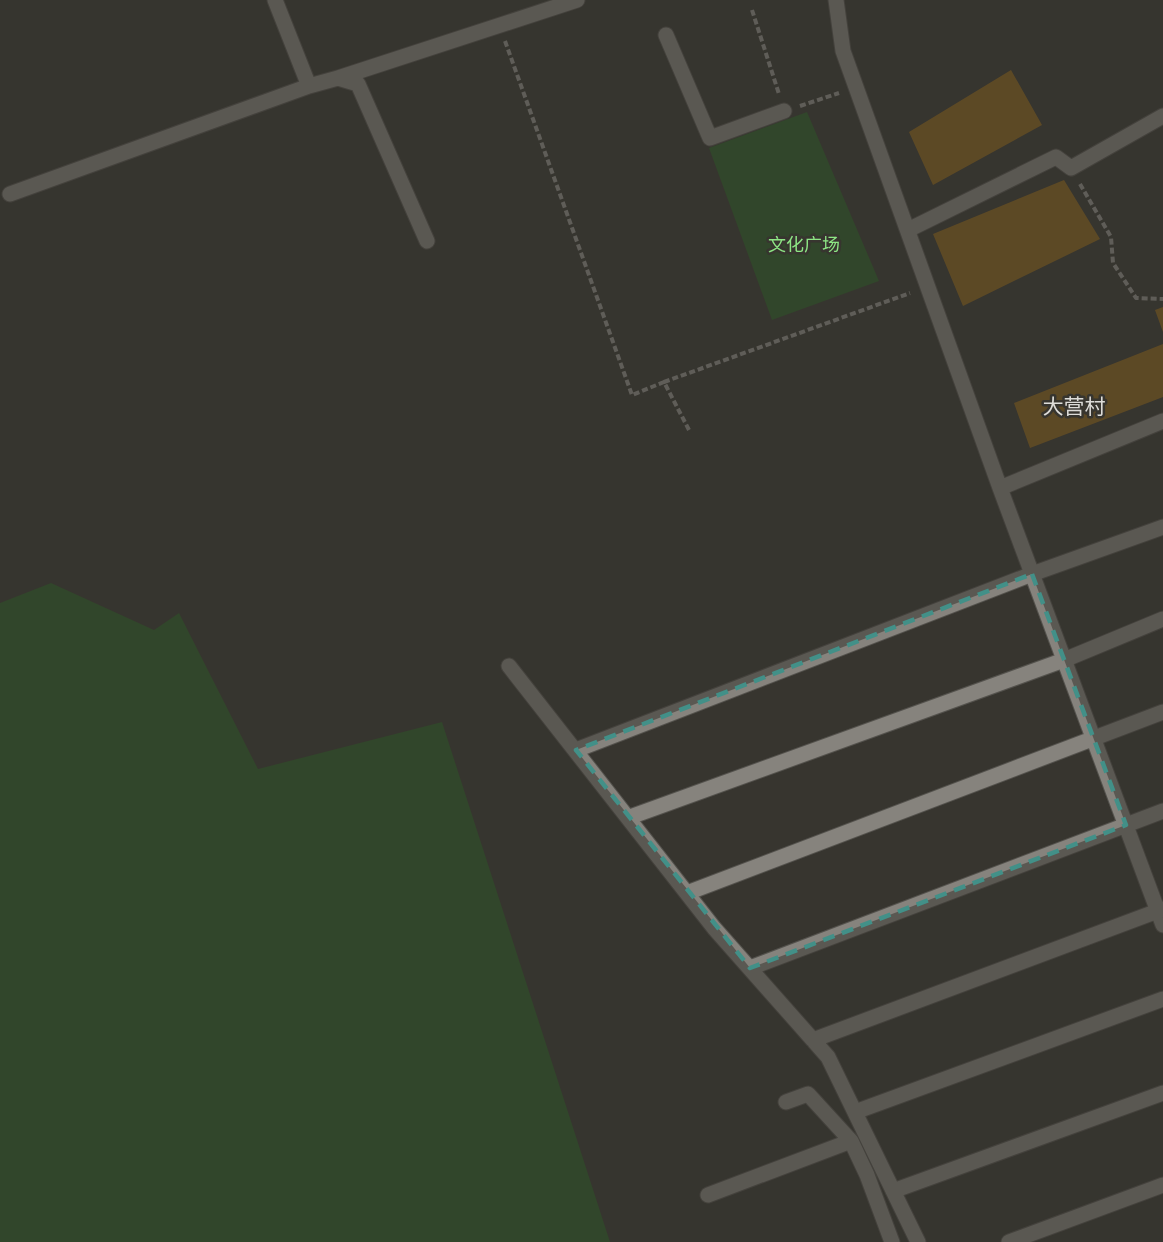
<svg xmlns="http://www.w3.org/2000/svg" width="1163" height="1242" viewBox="0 0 1163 1242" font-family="'DejaVu Sans','Noto Sans SC',sans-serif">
  <rect width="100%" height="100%" fill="#37352f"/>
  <path fill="#2b5b26" d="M807,112L879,281L772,320L709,148Z
    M51,583L154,630L179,613L258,769L442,722L610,1242H0V603Z"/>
  <path fill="#8b6319" d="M1011,70L1042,125L933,185L909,132Z
    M1064,180L1100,239L963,306L933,234Z
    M1163,307V332L1155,310Z
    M1163,344V397L1030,448L1014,403Z"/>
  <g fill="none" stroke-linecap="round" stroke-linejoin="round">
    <defs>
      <path id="minor" d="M275,0L309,86L338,78L358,84L427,241
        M836,0L843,51L1000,488L1163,925
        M666,35L710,138L784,111
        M338,78L577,0
        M10,194L309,86
        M908,230L1056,157L1071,168L1163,116
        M1000,488L1163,421
        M509,666L714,928L828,1057L918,1242
        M576,750L1032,574L1163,527
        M630,817L1064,660L1163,619
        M687,893L1163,712
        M750,968L1163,811
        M813,1040L1163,909
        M786,1102L808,1094L851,1141L867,1175L892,1242
        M855,1112L1163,999
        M893,1191L1163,1093
        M708,1195L851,1141
        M1009,1242L1163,1185"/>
    </defs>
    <use href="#minor" stroke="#54524d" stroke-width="17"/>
    <path stroke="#908f8a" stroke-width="4" stroke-dasharray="6 3" stroke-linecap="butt" d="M752,10L779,94
      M505,41L632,395L664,382
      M800,106L839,93
      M1080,184L1111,237L1113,263L1136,298L1163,299
      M689,430L664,382L910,293"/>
    <use href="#minor" stroke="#86837d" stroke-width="15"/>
  </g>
  <path d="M0 0H1163V1242H0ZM1032,574L1126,825L750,968L576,750Z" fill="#37352f" fill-opacity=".55" fill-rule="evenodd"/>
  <path fill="none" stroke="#429088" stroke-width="4.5" stroke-dasharray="12 8" stroke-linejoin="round" d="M1032,574L1126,825L750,968L576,750Z"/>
  <g text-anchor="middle" stroke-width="5" stroke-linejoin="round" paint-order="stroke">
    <g font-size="18" fill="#8de584" stroke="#37352f">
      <text x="804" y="251">文化广场</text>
    </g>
    <g font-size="21" fill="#dddcd8" stroke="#37352f">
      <text x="1074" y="414">大营村</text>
    </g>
  </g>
</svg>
